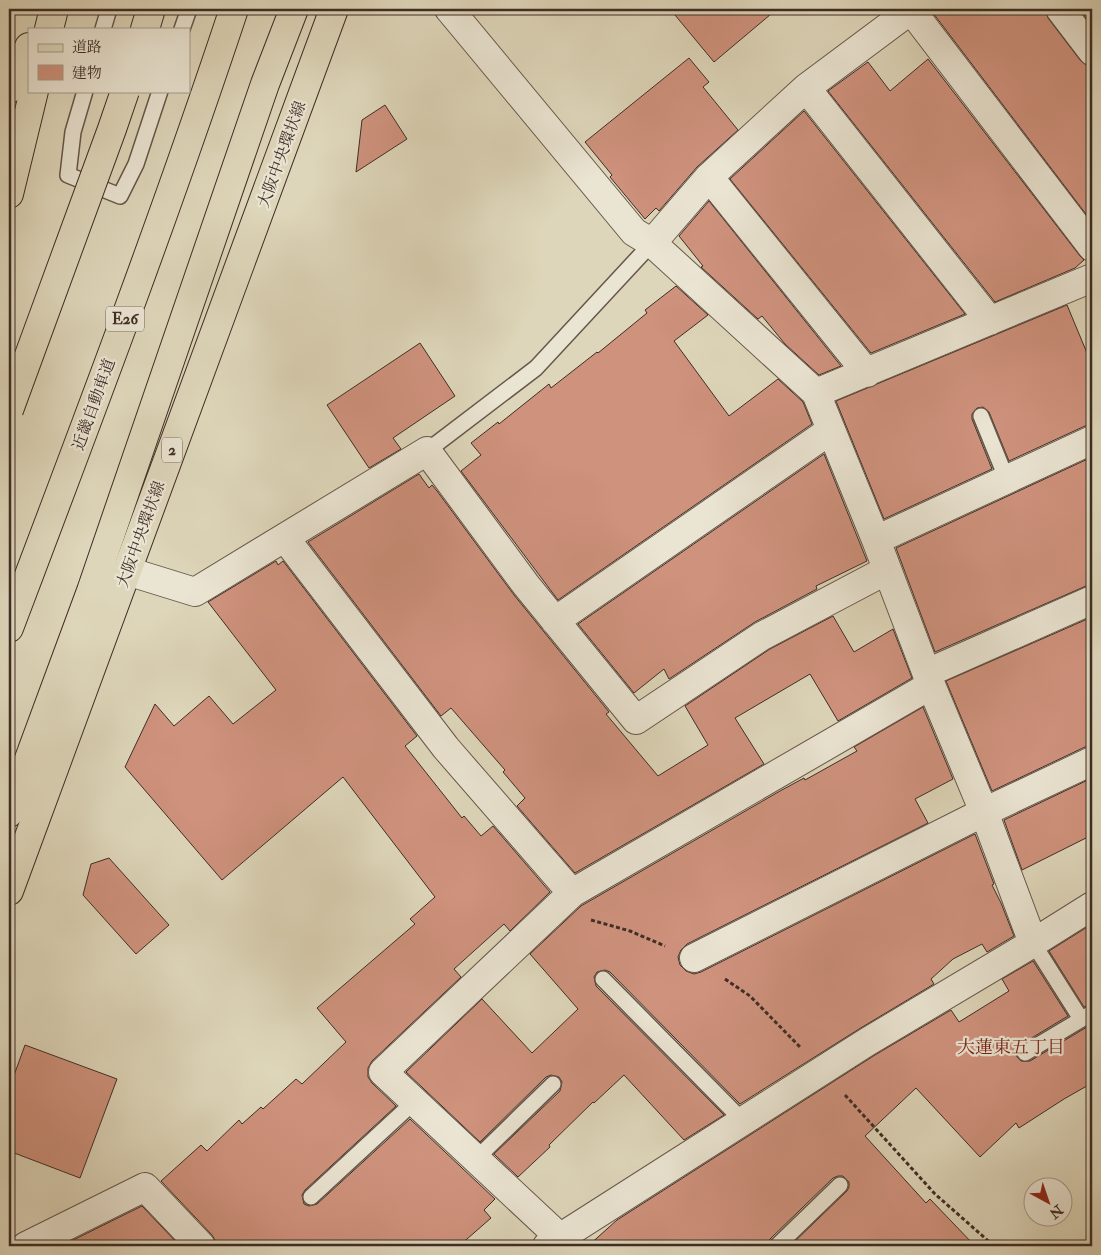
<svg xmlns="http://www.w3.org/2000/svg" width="1101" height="1255" viewBox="0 0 1101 1255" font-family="'IM FELL Double Pica','Noto Serif JP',serif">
  <rect width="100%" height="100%" fill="#ded6ba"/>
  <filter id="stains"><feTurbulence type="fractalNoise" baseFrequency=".004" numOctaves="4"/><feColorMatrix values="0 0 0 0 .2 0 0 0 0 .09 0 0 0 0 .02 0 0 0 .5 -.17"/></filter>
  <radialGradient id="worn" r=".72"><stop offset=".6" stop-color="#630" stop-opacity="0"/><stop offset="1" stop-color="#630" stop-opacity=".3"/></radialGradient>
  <path fill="#cf927d" stroke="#3e2d26" d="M670,9H777L714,62Z
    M930,9H1045L1048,18L1080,60L1086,65L1092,66V222Z
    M1079,9H1092V26Z
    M689,58L709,82L703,87L738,130L697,167L659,211L656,208L645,219L610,177L612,175L585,142Z
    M928,59L1080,256L1084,260L1075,268L995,302L828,91L868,62L890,91Z
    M385,105L407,139L356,172L362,120Z
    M804,111L965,314L871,353L730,179Z
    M709,201L841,366L819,375L785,344L762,316L758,319L701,267L703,266L679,236Z
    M676,286L708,315L674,341L729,416L778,379L803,402L812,424L558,600L461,471L481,455L471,443L498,422L499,424L549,384L551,388L597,352L598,353L647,313L645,310Z
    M1067,305L1092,365V425L1085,426L1009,461L989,412L983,407L977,408L972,414V419L992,469L884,519L836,401Z
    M420,343L455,396L393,438L401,449L369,468L327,405Z
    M824,454L867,561L816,586L817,589L755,622L669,679L664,669L634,693L578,624Z
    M1092,457V585L1086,586L935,652L896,548Z
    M419,474L429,488L432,485L437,491L514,595L609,712L606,714L658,776L708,745L685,706L770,649L833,616L854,652L893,629L912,678L838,721L810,674L735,718L764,764L575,873L517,806L525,798L503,772L505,770L451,708L441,716L308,542Z
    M276,561L278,565L283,561L417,736L405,746L462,818L464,816L481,836L493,826L550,892L510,931L504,924L454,969L461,977L372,1061L368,1068V1077L372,1083L396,1106L305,1190L302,1195L304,1204L309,1206L317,1204L410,1119L495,1199L484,1210L491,1218L459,1246H216V1242L212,1235L161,1181L201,1145L207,1151L239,1120L242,1124L261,1107L263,1109L296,1079L302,1084L346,1042L317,1008L415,924L410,919L435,897L343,777L222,880L125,767L155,704L174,726L209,696L233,724L276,690L208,602Z
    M1092,617V746L1085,747L992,791L946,681Z
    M923,707L953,779L915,799L928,823L687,944L681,950L678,957L680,965L686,971L694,974L701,972L975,834L994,884L992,885L1001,903L1014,936L987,952L982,944L953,959L931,979L934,984L859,1029L740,1104L610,972L605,970L597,972L594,977L596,986L724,1115L684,1140L624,1075L594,1103L593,1102L549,1145L550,1147L518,1177L494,1154L560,1091L562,1082L559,1077L551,1075L546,1077L480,1142L406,1072L482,999L532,1053L578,1009L530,954L581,906L780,791L804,778L805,780L857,751L854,747Z
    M1092,778V835L1022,870L1004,820Z
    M109,858L169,925L136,954L83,895L91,864Z
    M1092,924V1004L1084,1007L1049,951Z
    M1033,961L1068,1016L1020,1045L1016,1053L1017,1057L1021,1061H1030L1092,1024V1083L1064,1099L1019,1128L1016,1123L980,1157L916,1088L865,1136L926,1203L930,1199L975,1246H790L847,1191L849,1187V1182L843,1176H838L833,1178L770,1239L768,1246H588L617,1220L875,1055L951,1010L959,1022L1009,991L1002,979Z
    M25,1045L117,1079L80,1178L9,1151V1089Z
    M142,1206L180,1246H61Z"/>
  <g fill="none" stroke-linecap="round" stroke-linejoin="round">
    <defs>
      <path id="lane" d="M103,29L109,9
        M182,29L189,9
        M85,91L73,132L68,175L120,196L136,164L160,91
        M981,416L1007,480
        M427,451L536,368L652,243
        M1033,943L1081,1019
        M603,979L744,1122
        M1025,1053L1092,1013
        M476,1159L553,1084
        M311,1197L415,1101
        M777,1246L840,1185"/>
      <path id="street" d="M449,9L634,232L652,243L816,393L876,540L931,685L984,812L1033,943
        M1060,9L1092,51
        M911,10L1092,247
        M806,88L990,321
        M709,177L867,373
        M652,243L709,177L806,88L912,9
        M816,393L1092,278
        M285,538L446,748L572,893
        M876,540L1092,440
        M127,571L195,592L427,451L526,585L636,720L762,636L887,570
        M555,621L831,430
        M927,673L1092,600
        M694,958L984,812L1092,761
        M26,1246L145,1187L201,1246
        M547,1246L867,1042L1033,943L1092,906
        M569,1246L383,1072L572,893L931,685"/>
      <path id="primary" d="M9,89L29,47
        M9,891L334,9"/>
      <path id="highway" d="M49,29L54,9
        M145,29L151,9
        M9,194L34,91
        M9,628C87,422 165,217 234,9
        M9,813L91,591L265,84L294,9"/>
    </defs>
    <use href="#lane" stroke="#66574b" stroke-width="18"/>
    <use href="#street" stroke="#66574b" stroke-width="30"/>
    <use href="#primary" stroke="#3e2d26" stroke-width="30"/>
    <use href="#highway" stroke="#3e2d26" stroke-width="30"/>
    <path stroke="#3e2d26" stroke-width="3" stroke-dasharray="4 2.5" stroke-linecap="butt" d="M591,920L630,931L665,946
      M725,979L750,996L800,1047
      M845,1095L935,1194L994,1246"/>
    <use href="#lane" stroke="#eae4d2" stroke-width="15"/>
    <use href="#street" stroke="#eae4d2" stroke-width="28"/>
    <use href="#primary" stroke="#ded6ba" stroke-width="28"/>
    <use href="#highway" stroke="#ded6ba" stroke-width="28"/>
    <defs>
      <path id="highway-bridge" d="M9,410L112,129L125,91"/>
    </defs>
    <use href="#highway-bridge" stroke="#3e2d26" stroke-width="30" stroke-linecap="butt"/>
    <use href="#highway-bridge" stroke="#ded6ba" stroke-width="28"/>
  </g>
  <g text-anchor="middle" stroke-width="4.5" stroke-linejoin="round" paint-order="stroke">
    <g fill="#eae4d2" stroke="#72645a" stroke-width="1">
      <rect x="106" y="306.5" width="38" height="25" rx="4"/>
      <rect x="162" y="437.5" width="20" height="25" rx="4"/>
    </g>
    <g font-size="15" font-weight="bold" fill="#3e2d26">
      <text x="125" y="324">E26</text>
      <text x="172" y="455">2</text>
    </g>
    <g font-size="16" fill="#3e2d26" stroke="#eae4d2">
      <text transform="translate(281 154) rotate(-70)" y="6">大阪中央環状線</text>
      <text transform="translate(93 404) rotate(-70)" y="6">近畿自動車道</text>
      <text transform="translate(140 534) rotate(-70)" y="6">大阪中央環状線</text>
    </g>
    <g font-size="18" fill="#7a1f14" stroke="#eae4d2">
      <text x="1011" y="1053">大蓮東五丁目</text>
    </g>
  </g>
  <rect width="1101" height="1255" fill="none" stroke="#ded6ba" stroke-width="30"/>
  <rect x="10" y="10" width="1081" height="1235" fill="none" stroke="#3e2d26" stroke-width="2.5"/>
  <rect x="15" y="15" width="1071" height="1225" fill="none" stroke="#3e2d26"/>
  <rect x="28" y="28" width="162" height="65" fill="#eae4d2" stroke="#a59b8d"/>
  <rect x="38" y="44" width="25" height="8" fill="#ded6ba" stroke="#a59b8d"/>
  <text x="72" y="52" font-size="15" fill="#3e2d26">道路</text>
  <rect x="38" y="65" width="25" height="15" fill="#cf927d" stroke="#a59b8d"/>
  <text x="72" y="78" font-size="15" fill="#3e2d26">建物</text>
  <g transform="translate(1048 1202) rotate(140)"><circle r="24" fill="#eae4d2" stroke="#a59b8d"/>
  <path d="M0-4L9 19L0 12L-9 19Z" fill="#8f2418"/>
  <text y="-8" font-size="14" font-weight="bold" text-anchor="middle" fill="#3e2d26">N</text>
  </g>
  <rect width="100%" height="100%" filter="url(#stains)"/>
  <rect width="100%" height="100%" fill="url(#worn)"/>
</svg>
